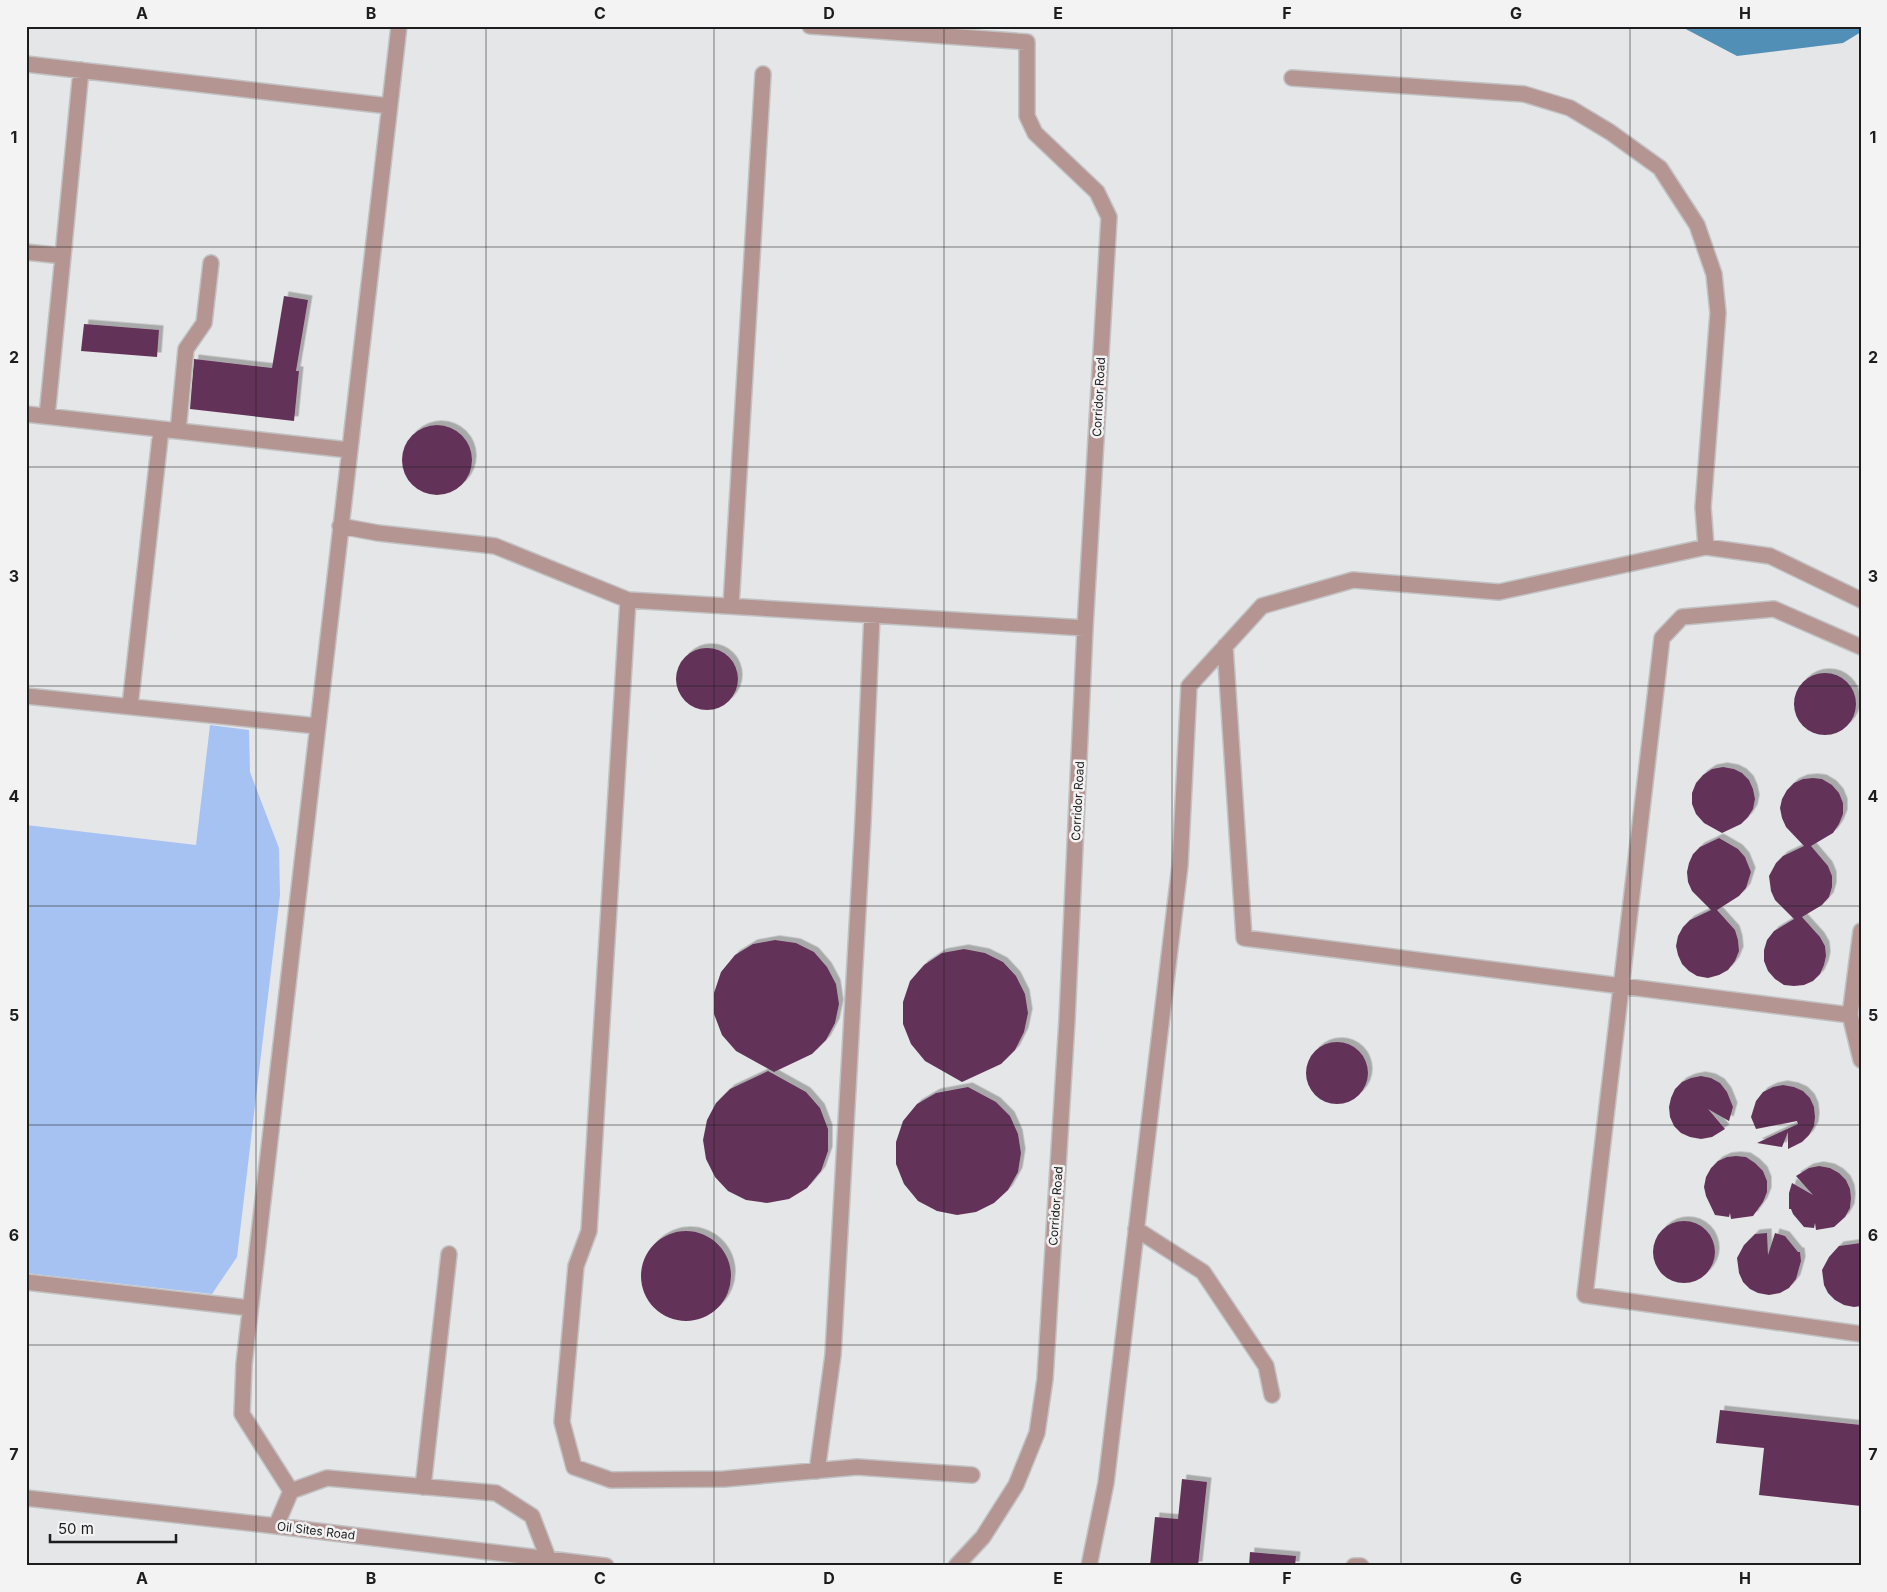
<svg xmlns="http://www.w3.org/2000/svg" width="1887" height="1592" viewBox="0 0 1887 1592" font-family="Inter,sans-serif">
  <defs>
    <filter id="shadow"><feDropShadow dx="4.5" dy="-4.5" stdDeviation="0" flood-color="#0004"/></filter>
  </defs>
  <rect width="100%" height="100%" fill="#e5e6e7"/>
  <path fill="#a6c2f3" d="M210,725L249,730L250,772L279,848L280,895L237,1257L212,1294L26,1273V825L196,845Z"/>
  <path fill="#528fb6" d="M1680,26H1861V32L1843,43L1737,56Z"/>
  <path fill="#633359" filter="url(#shadow)" d="M284,296L308,300L296,371H299L294,421L190,409L194,359L272,368Z
    M84,324L159,330L157,357L81,351Z
    M402 460a35 35 0 1 1 70 0a35 35 0 1 1-70 0Z
    M676 679a31 31 0 1 1 62 0a31 31 0 1 1-62 0Z
    M1794 704a31 31 0 1 1 62 0a31 31 0 1 1-62 0Z
    M1723,767L1734,769L1742,773L1749,780L1753,789L1755,799L1753,809L1748,817L1741,824L1722,833L1704,823L1696,814L1692,804V793L1696,783L1703,775L1712,769Z
    M1813,778L1822,779L1832,785L1839,793L1843,803V814L1839,824L1833,833L1811,846L1828,866L1832,876V887L1829,897L1822,905L1802,917L1820,937L1825,946L1826,956L1824,965L1820,974L1813,981L1804,985L1794,986L1784,985L1775,979L1768,971L1764,961V950L1767,940L1774,931L1794,919L1775,900L1771,891L1769,876L1776,863L1783,856L1804,846L1786,827L1782,818L1780,808L1782,799L1787,790L1794,783L1803,779Z
    M1719,838L1738,849L1745,857L1751,872L1746,888L1739,896L1717,910L1735,930L1738,940L1739,951L1735,961L1728,970L1719,975L1708,978L1697,976L1689,971L1682,964L1678,955L1676,946L1678,936L1683,927L1690,920L1711,910L1692,891L1688,882L1687,872L1689,863L1693,854L1700,847Z
    M775,940L796,943L814,952L827,967L836,984L839,1004L835,1023L826,1040L812,1054L774,1072L736,1051L722,1035L714,1014V993L721,972L735,955L753,944Z
    M964,949L985,953L1003,962L1016,976L1025,994L1028,1013L1024,1032L1015,1050L1001,1064L962,1082L925,1061L911,1044L903,1024V1002L910,981L924,965L942,953Z
    M1306 1073a31 31 0 1 1 62 0a31 31 0 1 1-62 0Z
    M768,1071L806,1092L820,1108L828,1129V1151L821,1171L807,1188L789,1199L767,1203L746,1200L728,1191L715,1177L706,1159L703,1140L707,1120L716,1103L730,1089Z
    M1701,1076L1711,1078L1720,1083L1727,1092L1733,1107L1729,1121L1708,1109L1725,1129L1712,1137L1701,1139L1690,1137L1681,1133L1674,1126L1670,1117L1669,1107L1671,1098L1675,1089L1682,1082L1691,1078Z
    M1783,1085L1794,1087L1803,1091L1810,1098L1814,1107L1815,1117L1814,1126L1809,1135L1802,1142L1788,1149V1132L1782,1147L1757,1143L1798,1124L1797,1121L1756,1129L1751,1117L1756,1101L1763,1092L1773,1087Z
    M968,1087L996,1102L1010,1116L1018,1134L1021,1153L1018,1172L1008,1190L994,1203L976,1212L957,1215L937,1211L918,1201L904,1184L896,1164V1142L903,1121L917,1104L936,1093Z
    M1736,1156L1746,1157L1755,1163L1763,1171L1767,1181V1192L1763,1202L1753,1216L1731,1219L1730,1213L1729,1217L1715,1215L1706,1196L1704,1187L1706,1177L1711,1168L1718,1161L1727,1157Z
    M1819,1166L1830,1168L1839,1173L1846,1180L1850,1189L1851,1198L1850,1208L1845,1217L1834,1227L1816,1230L1815,1223L1814,1228L1804,1227L1793,1214L1791,1209H1789V1193L1792,1183L1813,1195L1796,1176L1809,1168Z
    M1653 1252a31 31 0 1 1 62 0a31 31 0 1 1-62 0Z
    M641 1276a45 45 0 1 1 90 0a45 45 0 1 1-90 0Z
    M1767,1233L1768,1255L1775,1233L1785,1236L1798,1252H1800L1801,1261L1796,1279L1789,1288L1780,1293L1769,1295L1758,1293L1750,1289L1743,1282L1739,1273L1737,1258L1744,1245L1755,1234Z
    M1861,1243V1306L1854,1307L1844,1305L1835,1300L1828,1293L1824,1285L1822,1270L1829,1257L1839,1246Z
    M1720,1410L1861,1425V1506L1759,1495L1764,1448L1716,1443Z
    M1182,1479L1207,1482L1198,1566H1150L1155,1517L1178,1519Z
    M1250,1552L1296,1556L1295,1566H1249Z"/>
  <g fill="none" stroke-linecap="round" stroke-linejoin="round">
    <defs>
      <path id="minor" d="M810,26L1027,42V116L1035,133L1097,192L1109,217L1085,628L1067,1020L1045,1379L1037,1433L1016,1485L983,1537L956,1566
        M26,64L389,106
        M1292,78L1524,94L1570,108L1610,132L1660,168L1697,225L1714,274L1718,313L1703,507L1706,547
        M26,252L63,256L81,70
        M26,414L349,450
        M47,416L63,256
        M178,431L186,349L204,323L211,263
        M340,526L378,533L495,546L628,600L1085,628
        M628,600L589,1231L576,1266L562,1422L574,1467L611,1480L724,1479L857,1467L972,1475
        M731,606L763,74
        M1225,646L1244,938L1850,1015
        M1861,647L1774,609L1682,617L1662,638L1585,1295L1861,1334
        M26,696L317,726
        M130,706L161,429
        M1861,931L1850,1015L1861,1060
        M1136,1229L1203,1272L1266,1366L1272,1395
        M26,1282L250,1308
        M817,1471L833,1355L863,821L872,615
        M423,1487L449,1254
        M291,1491L242,1414L244,1364L399,26
        M26,1498L276,1526L606,1566
        M276,1526L291,1491L327,1478L496,1493L532,1516L548,1558
        M1089,1566L1106,1483L1180,865L1189,686L1262,606L1353,580L1499,592L1706,547L1770,556L1861,600
        M1354,1566H1361"/>
    </defs>
    <use href="#minor" stroke="#c1c2c3" stroke-width="18"/>
    <use href="#minor" stroke="#b59592" stroke-width="15"/>
  </g>
  <path fill="none" stroke="#1d1d1e" stroke-width="1" stroke-opacity="0.55" d="M256,26V1566M486,26V1566M714,26V1566M944,26V1566M1172,26V1566M1401,26V1566M1630,26V1566M26,247H1861M26,467H1861M26,686H1861M26,906H1861M26,1125H1861M26,1345H1861"/>
  <g text-anchor="middle" stroke-width="5" stroke-linejoin="round" paint-order="stroke">
    <g font-size="12" fill="#1d1d1e" stroke="#f3f3f4">
      <text transform="translate(1099 397) rotate(-87)" y="4">Corridor Road</text>
      <text transform="translate(1078 801) rotate(-87)" y="4">Corridor Road</text>
      <text transform="translate(1056 1206) rotate(-86)" y="4">Corridor Road</text>
      <text transform="translate(316 1531) rotate(7)" y="4">Oil Sites Road</text>
    </g>
  </g>
  <rect width="1887" height="1592" fill="none" stroke="#f3f3f4" stroke-width="55"/>
  <path d="M50 1534v8h126v-8" fill="none" stroke="#1d1d1e" stroke-width="2.5"/>
  <text x="58" y="1534" font-size="15" fill="#1d1d1e" stroke="#f3f3f4" stroke-width="4" paint-order="stroke">50 m</text>
  <rect x="28" y="28" width="1832" height="1536" fill="none" stroke="#1d1d1e" stroke-width="2"/>
  <g font-size="16" text-anchor="middle" font-weight="bold" fill="#1d1d1e">
    <text x="142" y="19">A</text>
    <text x="371" y="19">B</text>
    <text x="600" y="19">C</text>
    <text x="829" y="19">D</text>
    <text x="1058" y="19">E</text>
    <text x="1287" y="19">F</text>
    <text x="1516" y="19">G</text>
    <text x="1745" y="19">H</text>
    <text x="14" y="143">1</text>
    <text x="1873" y="143">1</text>
    <text x="14" y="363">2</text>
    <text x="1873" y="363">2</text>
    <text x="14" y="582">3</text>
    <text x="1873" y="582">3</text>
    <text x="14" y="802">4</text>
    <text x="1873" y="802">4</text>
    <text x="14" y="1021">5</text>
    <text x="1873" y="1021">5</text>
    <text x="14" y="1241">6</text>
    <text x="1873" y="1241">6</text>
    <text x="14" y="1460">7</text>
    <text x="1873" y="1460">7</text>
    <text x="142" y="1584">A</text>
    <text x="371" y="1584">B</text>
    <text x="600" y="1584">C</text>
    <text x="829" y="1584">D</text>
    <text x="1058" y="1584">E</text>
    <text x="1287" y="1584">F</text>
    <text x="1516" y="1584">G</text>
    <text x="1745" y="1584">H</text>
  </g>
</svg>
